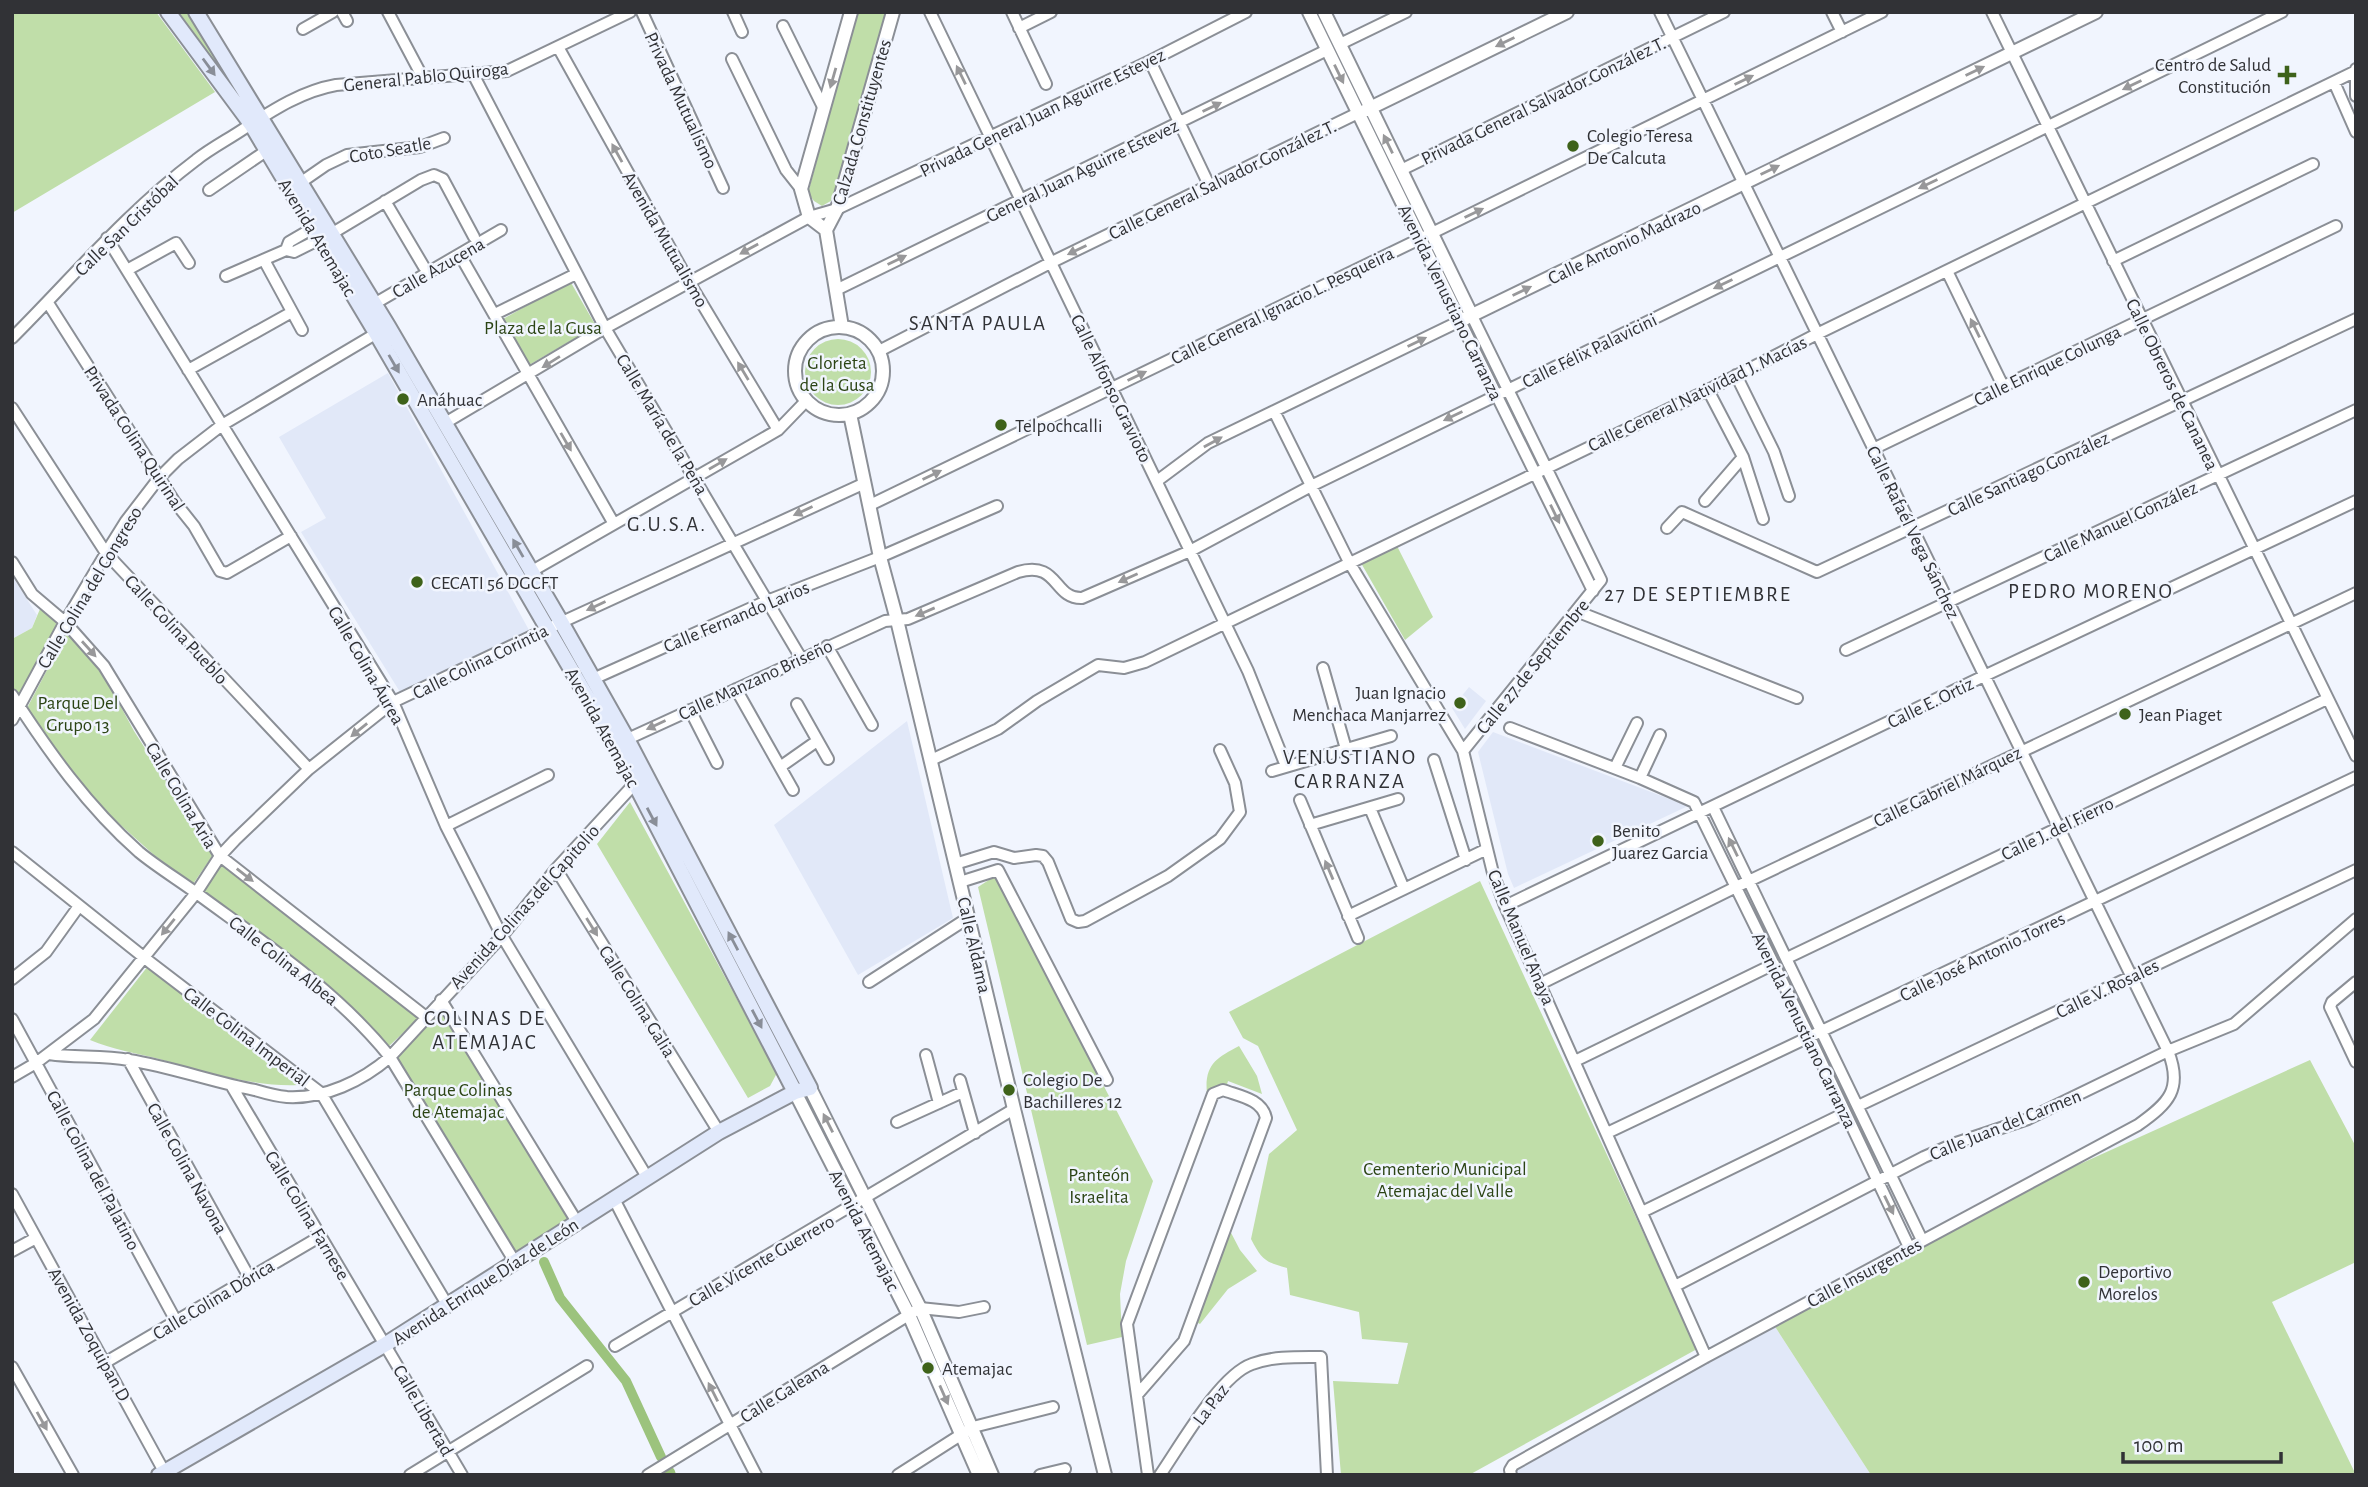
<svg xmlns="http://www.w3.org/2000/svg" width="2368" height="1487" viewBox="0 0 2368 1487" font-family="'Alegreya Sans',sans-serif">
  <rect width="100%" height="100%" fill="#f1f5fe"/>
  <path fill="#e1e8f8" d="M388,373L530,632L400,692L301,532L326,518L279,437Z
    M12,576L37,615L32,628L12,639Z
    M1469,687L1486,701L1465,729L1452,708Z
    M907,721L953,918L858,975L774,825Z
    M1493,732L1688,806L1514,888L1508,874L1478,752Z
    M1774,1325L1871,1475H1518L1515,1469Z"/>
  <path fill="#c0dea9" d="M12,12H156L215,92L12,213Z
    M169,12H189L253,116Z
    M857,12H886L836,198L822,206L814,201L808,193Z
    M570,281L596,326L529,365L503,319Z
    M805 372a33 33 0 1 1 66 0a33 33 0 1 1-66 0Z
    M1397,546L1433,617L1405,640L1361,563Z
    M40,609L59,623L18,699L12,689V639L32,628Z
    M67,632L102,672L134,731L213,855L193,884L154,855L86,794L26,710Z
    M630,802L777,1073L770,1086L748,1098L597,844Z
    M221,862L419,1018L388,1047L203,895Z
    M995,876L1153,1181L1126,1261L1120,1294L1122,1337L1087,1345L978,887Z
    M1480,881L1697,1349L1469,1475H1341L1333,1381L1398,1384L1408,1343L1362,1339L1359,1312L1290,1295L1287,1268C1265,1262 1262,1260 1251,1239L1269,1154L1297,1130L1258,1046L1243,1038L1229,1012Z
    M148,966L298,1085C252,1087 203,1071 159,1059C135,1053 112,1049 90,1040Z
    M441,1009L570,1222L515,1255L396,1060Z
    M1239,1046L1257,1076L1262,1094L1228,1081L1226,1088H1217L1207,1094C1204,1065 1216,1058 1239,1046Z
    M2310,1060L2356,1147V1262L2272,1302L2356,1475H1871L1774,1325L2049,1178Z
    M803,1097H809L859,1194L857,1201Z
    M1228,1227L1240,1250L1257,1271L1228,1289L1200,1324L1194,1321Z"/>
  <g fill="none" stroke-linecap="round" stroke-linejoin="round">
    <path stroke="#9cc37d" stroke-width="10" d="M544,1262L560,1298L626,1381L661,1457
      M670,1472L671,1475"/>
    <defs>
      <path id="minor" d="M342,12L347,21
        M388,12L423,78
        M642,12L723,188
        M733,12L742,32
        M930,12L1248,671L1286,766
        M1012,12L1046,84
        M1832,12L1842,32
        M1992,12L2356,756
        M783,26L824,109
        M1019,28L1051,12
        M303,29L333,12
        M1340,44L1406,12
        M558,47L689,282L778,430
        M732,59L786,170L801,189
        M1150,61L1209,185
        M2356,69V96
        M473,74L605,328L801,658
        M2334,82L2356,132
        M1401,170L1724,12
        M300,183L326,165L347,155L420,147L444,138
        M209,190L266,151
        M385,201L424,267
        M331,234L421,180L434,175L443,179L474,237
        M107,238L393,702L446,826L502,936L647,1177
        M286,250L289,242L313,228
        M460,255L614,524
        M264,260L302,330
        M2113,261L2313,164
        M127,270L176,243L189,263
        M1947,271L2003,386
        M226,276L286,250L294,252L320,239
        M836,290L1327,50
        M48,303L174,501L194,526L220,571L227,573L291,536
        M374,304L501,230
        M495,314L576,274
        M12,338C72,278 127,212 196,160C211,148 229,139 245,128C273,110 302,91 336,85L507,71L630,12
        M879,351L1052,262L1358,113
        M188,370L292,312
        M1736,375L1774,452L1789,496
        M1708,390L1743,457L1763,519
        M12,408L106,553L309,769
        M1274,411L1349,562L1463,751L1493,873L1505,906L1706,1357
        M445,423L605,328L809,217L837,209L1150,61L1246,12
        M1873,449L2336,226
        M1157,481L1208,443L1460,321L1593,591
        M1705,501L1743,457
        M870,505L1432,233L1882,12
        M1667,528L1682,512L1817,572L2356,319
        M12,562L32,594L65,622L104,666L220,856L426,1017
        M532,571L778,430L806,401
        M1576,611L1797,698
        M827,646L872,725
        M1846,650L2356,410
        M1323,668L1346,749
        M593,679L767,601L880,557L997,506
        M736,689L793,790
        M12,695C49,752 87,806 139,852C156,866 177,879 195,892C264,943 336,990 390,1057L515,1262
        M797,704L828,759
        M690,710L717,763
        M12,720L65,622L106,553L126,521L159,478L178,459L222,425L382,330
        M1510,728L1640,778L1694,802L1810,1038L1909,1247
        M621,742L885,621L908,619L1018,572C1059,560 1053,599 1082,598L1190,551L1311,486L2282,12
        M1463,751L1601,580L1472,316
        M931,760L998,729L1037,701L1098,665L1124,668L1145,662L1708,390L1817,334L2356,71
        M1434,760L1466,860
        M780,767L817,741
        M1615,768L1637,723
        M1272,771L1391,736
        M1640,778L1660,735
        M1300,800L1358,938
        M1713,807L1922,1240
        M1370,808L1404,889
        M1310,825L1398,799
        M446,826L548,775
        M12,852L151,963L321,1093L448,1306
        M955,864L994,852L1014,858L1036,855L1043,856L1048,862L1071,919L1078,922L1085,921L1168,876L1220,839L1240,812L1235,783L1220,750
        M556,869L719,1132
        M960,882L998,870L1107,1080
        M1505,906L1984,676L2356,501
        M1348,916L1487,849
        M1787,958L2327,699
        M12,979L46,952L79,906
        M869,982L968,918
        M2356,982L2332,1002L2330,1007L2356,1062
        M1540,984L1736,887L2356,593
        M441,1000L577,1222
        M12,1019L176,1321
        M49,1054C75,1058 102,1055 129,1060C172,1067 213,1082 255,1090C265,1093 276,1096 287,1097C325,1099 362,1081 390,1057L502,936L556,869L638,780
        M926,1055L939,1103
        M128,1059L249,1277
        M1575,1061L1774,964
        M12,1077L36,1063L94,1019L196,893L220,856L235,840L309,769L393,702L549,628L865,483
        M960,1080L975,1133
        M231,1085L462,1475
        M1858,1106L2356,870
        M897,1122L963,1092
        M1607,1133L2356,777
        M12,1194L166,1475
        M614,1199L756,1475
        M1642,1212L1845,1113
        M12,1251L36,1238
        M1675,1286L1924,1157L1956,1143L2028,1119L2168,1051L2234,1024L2356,919
        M615,1346L1014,1109
        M106,1362L321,1236
        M12,1367L73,1475
        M1137,1395L1184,1341L1266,1118C1262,1099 1239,1096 1223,1090L1213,1094L1127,1324L1148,1475
        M410,1475L587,1366
        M648,1475L920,1308L959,1312L984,1307
        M898,1475L973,1427L1053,1407
        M1040,1475L1065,1469
        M1160,1475C1180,1446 1220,1375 1252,1364C1273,1356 1298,1357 1321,1357L1327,1475
        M1511,1475L1510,1470L1513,1465L1706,1357L2138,1125C2169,1103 2183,1089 2168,1051L1660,12"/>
      <path id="tertiary" d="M1309,12L1460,321L2096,12
        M1324,12L1472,316
        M1366,110L1567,12
        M826,230L809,217L801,189L851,12
        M795 371a44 44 0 1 1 88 0a44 44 0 1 1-88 0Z
        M842,327L826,230L837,209L893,12
        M850,414L880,557L897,620L1014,1109L1105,1475
        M810,1088L921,1310L992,1475
        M795,1092L909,1315L979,1475"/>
      <path id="secondary" d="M168,12L251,124L376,333L615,745L795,1092
        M159,1475L386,1344L719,1132L795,1092L810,1088L627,739L561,622L388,326L196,12"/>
    </defs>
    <use href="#minor" stroke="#8b8f96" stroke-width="14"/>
    <use href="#tertiary" stroke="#8b8f96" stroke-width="16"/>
    <use href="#secondary" stroke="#8b8f96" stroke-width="18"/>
    <use href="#minor" stroke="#fff" stroke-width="10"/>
    <use href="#tertiary" stroke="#fff" stroke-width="12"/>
    <use href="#secondary" stroke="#e1e9fb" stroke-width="14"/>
  </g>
  <defs><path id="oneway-solid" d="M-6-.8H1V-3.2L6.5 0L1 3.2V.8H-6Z" transform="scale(1.75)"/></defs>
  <g fill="#98989a">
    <use href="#oneway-solid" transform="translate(1505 42) rotate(154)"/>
    <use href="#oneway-solid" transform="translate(1975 71) rotate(-26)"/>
    <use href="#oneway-solid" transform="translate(1339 74) rotate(64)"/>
    <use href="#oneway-solid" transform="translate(961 75) rotate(-116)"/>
    <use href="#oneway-solid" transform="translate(833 78) rotate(106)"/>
    <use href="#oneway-solid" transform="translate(1744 80) rotate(-26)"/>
    <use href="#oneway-solid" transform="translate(2132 85) rotate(154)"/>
    <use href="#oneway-solid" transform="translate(1212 107) rotate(-26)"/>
    <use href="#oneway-solid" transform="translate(1388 144) rotate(-116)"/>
    <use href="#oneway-solid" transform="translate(617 153) rotate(-119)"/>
    <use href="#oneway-solid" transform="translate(1770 170) rotate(-26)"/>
    <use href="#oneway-solid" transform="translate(1928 184) rotate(154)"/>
    <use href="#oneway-solid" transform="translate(1474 213) rotate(-26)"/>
    <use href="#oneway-solid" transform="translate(749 249) rotate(151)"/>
    <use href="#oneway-solid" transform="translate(1077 250) rotate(154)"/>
    <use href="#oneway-solid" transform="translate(897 260) rotate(-26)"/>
    <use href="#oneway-solid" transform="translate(1723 284) rotate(154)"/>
    <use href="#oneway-solid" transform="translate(1522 291) rotate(-26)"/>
    <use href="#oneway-solid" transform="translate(1975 328) rotate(-116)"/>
    <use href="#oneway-solid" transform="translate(1417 342) rotate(-26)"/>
    <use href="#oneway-solid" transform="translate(551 362) rotate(148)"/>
    <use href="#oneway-solid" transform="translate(743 371) rotate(-121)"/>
    <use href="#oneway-solid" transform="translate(1137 376) rotate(-26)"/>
    <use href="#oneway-solid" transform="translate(1453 416) rotate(154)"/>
    <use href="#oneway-solid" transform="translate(566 442) rotate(60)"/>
    <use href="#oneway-solid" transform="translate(1213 442) rotate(-29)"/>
    <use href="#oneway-solid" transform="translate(718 464) rotate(-30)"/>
    <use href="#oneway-solid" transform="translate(932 475) rotate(-26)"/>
    <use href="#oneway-solid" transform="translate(803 511) rotate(155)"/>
    <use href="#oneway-solid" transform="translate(1555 514) rotate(64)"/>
    <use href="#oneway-solid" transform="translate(1128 578) rotate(156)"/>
    <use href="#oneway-solid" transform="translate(596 606) rotate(155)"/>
    <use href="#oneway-solid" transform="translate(925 612) rotate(157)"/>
    <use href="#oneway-solid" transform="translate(89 649) rotate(48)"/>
    <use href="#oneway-solid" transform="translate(656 725) rotate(155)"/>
    <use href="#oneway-solid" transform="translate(359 730) rotate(141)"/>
    <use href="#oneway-solid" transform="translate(1733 847) rotate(-116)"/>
    <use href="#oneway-solid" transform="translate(1329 870) rotate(-113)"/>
    <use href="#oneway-solid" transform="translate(245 875) rotate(38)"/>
    <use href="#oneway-solid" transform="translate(168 927) rotate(129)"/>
    <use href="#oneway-solid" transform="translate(592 927) rotate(58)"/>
    <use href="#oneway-solid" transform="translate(828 1123) rotate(-117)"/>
    <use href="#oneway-solid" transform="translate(1889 1205) rotate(64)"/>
    <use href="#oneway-solid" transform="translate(713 1392) rotate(-117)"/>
    <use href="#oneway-solid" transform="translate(944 1395) rotate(66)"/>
    <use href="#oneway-solid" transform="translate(42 1421) rotate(61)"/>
  </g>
  <g fill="#898e98">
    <use href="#oneway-solid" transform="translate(209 67) rotate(54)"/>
    <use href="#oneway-solid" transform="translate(394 364) rotate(60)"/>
    <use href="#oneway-solid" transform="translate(518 548) rotate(-120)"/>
    <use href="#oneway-solid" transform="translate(652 817) rotate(62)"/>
    <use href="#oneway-solid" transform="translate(733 941) rotate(-118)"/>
    <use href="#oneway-solid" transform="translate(757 1019) rotate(62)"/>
  </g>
  <g fill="#3e621a" stroke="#f1f5fe" stroke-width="2.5">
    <path d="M2283.5 64.5h7v7h7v7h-7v7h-7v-7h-7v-7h7z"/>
    <circle cx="1573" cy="146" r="7"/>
    <circle cx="403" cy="399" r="7"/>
    <circle cx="1001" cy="425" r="7"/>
    <circle cx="417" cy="582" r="7"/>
    <circle cx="1460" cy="703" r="7"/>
    <circle cx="2125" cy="714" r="7"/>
    <circle cx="1598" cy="841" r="7"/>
    <circle cx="1009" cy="1090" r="7"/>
    <circle cx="2084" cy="1282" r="7"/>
    <circle cx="928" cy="1368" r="7"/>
  </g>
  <g text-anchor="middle" stroke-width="5" stroke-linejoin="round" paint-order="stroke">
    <g font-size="19" fill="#313236" stroke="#f1f5fe" text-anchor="start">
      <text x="2271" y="71" text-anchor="end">Centro de Salud<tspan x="2271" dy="22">Constitución</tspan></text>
      <text x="1587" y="142">Colegio Teresa<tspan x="1587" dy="22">De Calcuta</tspan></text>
      <text x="417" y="406">Anáhuac</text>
      <text x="1015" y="432">Telpochcalli</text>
      <text x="431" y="589">CECATI 56 DGCFT</text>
      <text x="1446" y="699" text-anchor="end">Juan Ignacio<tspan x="1446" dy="22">Menchaca Manjarrez</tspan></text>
      <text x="2139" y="721">Jean Piaget</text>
      <text x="1612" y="837">Benito<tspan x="1612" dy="22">Juarez Garcia</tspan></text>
      <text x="1023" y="1086">Colegio De<tspan x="1023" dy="22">Bachilleres 12</tspan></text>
      <text x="2098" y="1278">Deportivo<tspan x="2098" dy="22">Morelos</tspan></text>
      <text x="942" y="1375">Atemajac</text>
    </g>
    <g font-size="19" fill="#313236" stroke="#f1f5fe">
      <text transform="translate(426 76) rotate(-6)" y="7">General Pablo Quiroga</text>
      <text transform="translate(682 100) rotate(65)" y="7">Privada Mutualismo</text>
      <text transform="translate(1543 100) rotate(-26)" y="7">Privada General Salvador González T.</text>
      <text transform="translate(1042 112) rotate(-26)" y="7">Privada General Juan Aguirre Estevez</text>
      <text transform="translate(861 122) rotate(-74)" y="7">Calzada Constituyentes</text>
      <text transform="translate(390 149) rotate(-10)" y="7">Coto Seatle</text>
      <text transform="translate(1082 170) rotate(-26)" y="7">General Juan Aguirre Estevez</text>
      <text transform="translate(1222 179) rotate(-26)" y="7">Calle General Salvador González T.</text>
      <text transform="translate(126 225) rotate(-44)" y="7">Calle San Cristóbal</text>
      <text transform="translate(318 237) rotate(59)" y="7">Avenida Atemajac</text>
      <text transform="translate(666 239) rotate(60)" y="7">Avenida Mutualismo</text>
      <text transform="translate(1624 242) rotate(-26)" y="7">Calle Antonio Madrazo</text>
      <text transform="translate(438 267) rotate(-30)" y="7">Calle Azucena</text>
      <text transform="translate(1451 302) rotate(64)" y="7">Avenida Venustiano Carranza</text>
      <text transform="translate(1282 305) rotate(-26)" y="7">Calle General Ignacio L. Pesqueira</text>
      <text transform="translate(1589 350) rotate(-26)" y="7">Calle Félix Palavicini</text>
      <text transform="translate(2047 365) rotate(-26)" y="7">Calle Enrique Colunga</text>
      <text transform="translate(2173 384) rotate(64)" y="7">Calle Obreros de Cananea</text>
      <text transform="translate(1112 388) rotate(64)" y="7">Calle Alfonso Gravioto</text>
      <text transform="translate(1697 393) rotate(-26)" y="7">Calle General Natividad J. Macías</text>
      <text transform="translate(663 424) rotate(59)" y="7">Calle María de la Peña</text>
      <text transform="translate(135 438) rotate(57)" y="7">Privada Colina Quirinal</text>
      <text transform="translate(2028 473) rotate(-25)" y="7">Calle Santiago González</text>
      <text transform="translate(2120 521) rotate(-25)" y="7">Calle Manuel González</text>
      <text transform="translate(1914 532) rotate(64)" y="7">Calle Rafaél Vega Sánchez</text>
      <text transform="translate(89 587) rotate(-59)" y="7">Calle Colina del Congreso</text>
      <text transform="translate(736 616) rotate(-23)" y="7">Calle Fernando Larios</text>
      <text transform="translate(177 629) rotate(47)" y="7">Calle Colina Pueblo</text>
      <text transform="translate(480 661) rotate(-26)" y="7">Calle Colina Corintia</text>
      <text transform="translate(367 665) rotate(60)" y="7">Calle Colina Áurea</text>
      <text transform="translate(1532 666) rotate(-51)" y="7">Calle 27 de Septiembre</text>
      <text transform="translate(755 679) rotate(-25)" y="7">Calle Manzano Briseño</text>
      <text transform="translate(1930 702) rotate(-26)" y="7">Calle E. Ortiz</text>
      <text transform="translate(603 727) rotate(61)" y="7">Avenida Atemajac</text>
      <text transform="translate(1947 786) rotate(-26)" y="7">Calle Gabriel Márquez</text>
      <text transform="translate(182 795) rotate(59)" y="7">Calle Colina Aria</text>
      <text transform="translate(2057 828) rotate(-26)" y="7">Calle J. del Fierro</text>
      <text transform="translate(524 906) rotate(-48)" y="7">Avenida Colinas del Capitolio</text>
      <text transform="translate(1522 937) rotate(67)" y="7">Calle Manuel Anaya</text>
      <text transform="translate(975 945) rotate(77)" y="7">Calle Aldama</text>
      <text transform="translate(1982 956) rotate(-26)" y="7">Calle José Antonio Torres</text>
      <text transform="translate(284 960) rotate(38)" y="7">Calle Colina Albea</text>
      <text transform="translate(2107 988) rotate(-26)" y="7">Calle V. Rosales</text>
      <text transform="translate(638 1001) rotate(58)" y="7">Calle Colina Galia</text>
      <text transform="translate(1805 1030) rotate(64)" y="7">Avenida Venustiano Carranza</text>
      <text transform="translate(247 1036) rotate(37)" y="7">Calle Colina Imperial</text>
      <text transform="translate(2005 1124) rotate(-22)" y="7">Calle Juan del Carmen</text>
      <text transform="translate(188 1168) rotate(61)" y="7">Calle Colina Navona</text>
      <text transform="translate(94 1170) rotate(62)" y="7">Calle Colina del Palatino</text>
      <text transform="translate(308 1215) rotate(59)" y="7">Calle Colina Farnese</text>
      <text transform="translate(865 1230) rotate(63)" y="7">Avenida Atemajac</text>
      <text transform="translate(761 1260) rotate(-30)" y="7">Calle Vicente Guerrero</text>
      <text transform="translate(1864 1272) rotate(-28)" y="7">Calle Insurgentes</text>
      <text transform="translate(485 1281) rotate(-33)" y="7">Avenida Enrique Díaz de León</text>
      <text transform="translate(213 1299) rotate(-31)" y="7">Calle Colina Dórica</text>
      <text transform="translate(90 1334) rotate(61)" y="7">Avenida Zoquipan D</text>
      <text transform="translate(784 1391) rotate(-32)" y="7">Calle Galeana</text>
      <text transform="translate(1210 1404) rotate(-53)" y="7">La Paz</text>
      <text transform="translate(424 1410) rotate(60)" y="7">Calle Libertad</text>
    </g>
    <g font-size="19" fill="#2b4414" stroke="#f1f5fe">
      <text x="543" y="334">Plaza de la Gusa</text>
      <text x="837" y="369">Glorieta<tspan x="837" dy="22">de la Gusa</tspan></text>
      <text x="78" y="709">Parque Del<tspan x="78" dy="22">Grupo 13</tspan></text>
      <text x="458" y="1096">Parque Colinas<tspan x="458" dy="22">de Atemajac</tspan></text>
      <text x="1445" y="1175">Cementerio Municipal<tspan x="1445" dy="22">Atemajac del Valle</tspan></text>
      <text x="1099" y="1181">Panteón<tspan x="1099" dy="22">Israelita</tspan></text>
    </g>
    <g font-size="21" letter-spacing="2" fill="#313236" stroke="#f1f5fe">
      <text x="978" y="330">SANTA PAULA</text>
      <text x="667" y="531">G.U.S.A.</text>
      <text x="2091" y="598">PEDRO MORENO</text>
      <text x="1698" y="601">27 DE SEPTIEMBRE</text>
      <text x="1350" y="764">VENUSTIANO<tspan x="1350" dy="24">CARRANZA</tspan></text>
      <text x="485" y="1025">COLINAS DE<tspan x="485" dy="24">ATEMAJAC</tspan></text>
    </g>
  </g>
  <rect width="2368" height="1487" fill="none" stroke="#313236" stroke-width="28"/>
  <path d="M2123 1452v10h158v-10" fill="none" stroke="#313236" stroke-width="3.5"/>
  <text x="2134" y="1452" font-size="21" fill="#313236" stroke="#f1f5fe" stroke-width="5" paint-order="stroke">100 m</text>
</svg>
